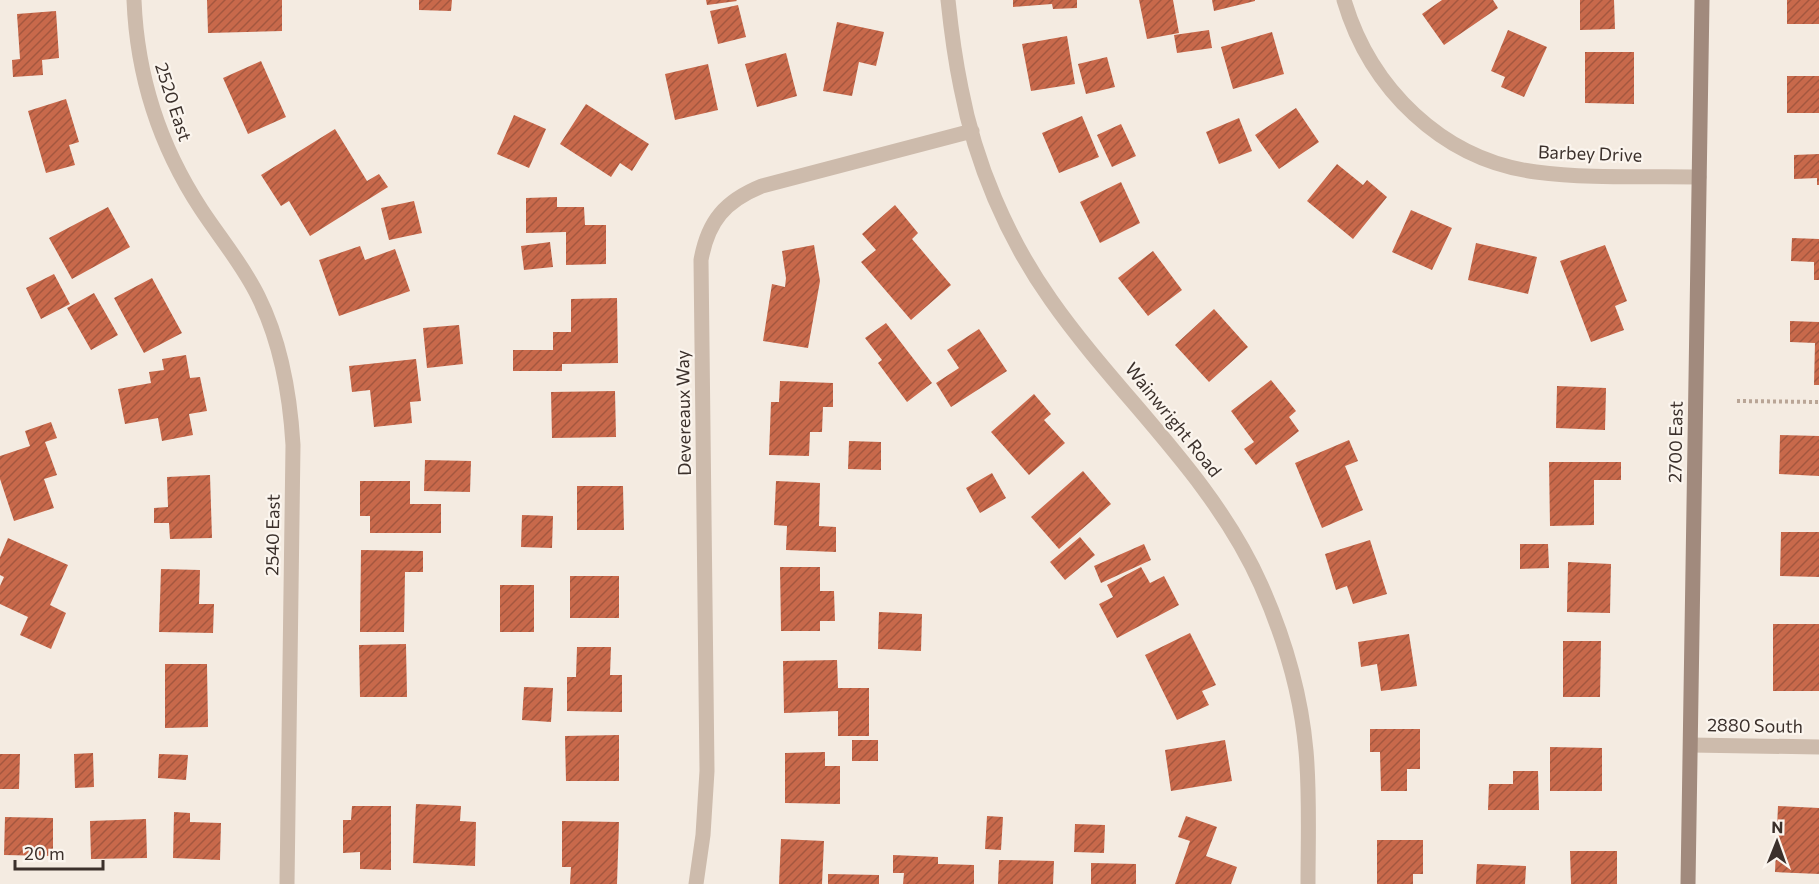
<svg xmlns="http://www.w3.org/2000/svg" width="1819" height="884" viewBox="0 0 1819 884" font-family="Commissioner,sans-serif">
  <defs>
    <pattern id="building-hatch" width="6" height="6" patternUnits="userSpaceOnUse" patternTransform="scale(1.5)"><rect width="6" height="6" fill="#c8694b"/><path d="M-1 1l2-2M0 6l6-6M5 7l2-2" fill="none" stroke="#a4573f"/></pattern>
  </defs>
  <rect width="100%" height="100%" fill="#f4ebe1"/>
  <path fill="url(#building-hatch)" d="M207,0H282V31L208,33Z
    M419,0H452L451,11L419,10Z
    M706,0H736L737,1L707,5Z
    M1013,0H1077V8L1053,9L1052,4L1013,7Z
    M1139,0H1173L1179,33L1147,39Z
    M1212,0H1255V1L1214,11Z
    M1442,0H1493L1498,8L1444,45L1422,14Z
    M1580,0H1614L1615,29L1580,30Z
    M1787,0H1819V24H1787Z
    M738,5L746,37L718,44L710,11Z
    M56,11L59,58L42,60L43,75L13,77L12,60L20,59L17,14Z
    M837,22L884,32L876,66L859,62L852,96L823,91Z
    M1209,30L1212,48L1177,53L1174,35Z
    M1508,30L1547,47L1524,97L1501,87L1505,77L1491,71Z
    M1272,32L1284,74L1233,89L1221,47Z
    M1067,36L1075,84L1031,91L1022,44Z
    M1585,52H1634V104L1585,103Z
    M786,53L797,96L757,107L745,64Z
    M1107,57L1115,87L1086,94L1078,64Z
    M261,61L286,117L248,134L223,78Z
    M708,64L718,110L675,120L665,74Z
    M1787,76H1819V113H1787Z
    M66,99L79,142L69,145L75,165L46,173L28,111Z
    M586,104L649,144L632,171L620,163L611,177L560,144Z
    M1296,108L1319,142L1279,169L1255,135Z
    M514,115L546,129L529,168L497,154Z
    M1082,116L1099,157L1059,173L1042,133Z
    M1239,118L1252,151L1219,164L1206,132Z
    M1121,124L1136,156L1112,167L1097,135Z
    M335,129L367,181L379,174L388,187L310,236L289,201L281,206L261,175Z
    M1819,154V185H1817V178L1794,179V155Z
    M1337,164L1363,185L1367,180L1387,197L1353,239L1307,201Z
    M1121,182L1140,223L1100,243L1080,202Z
    M557,197V207H584L585,225H606V264L566,265V232L526,233V198Z
    M414,201L422,233L389,240L381,208Z
    M895,205L918,233L912,239L951,285L911,320L861,262L876,250L862,234Z
    M108,207L130,247L72,279L49,238Z
    M1411,210L1452,228L1432,270L1392,252Z
    M1792,238L1819,239V280H1814V262L1791,261Z
    M550,242L553,267L524,270L521,246Z
    M1476,243L1537,257L1528,294L1468,280Z
    M814,245L820,281L808,348L763,341L772,284L785,287L786,278L782,251Z
    M1605,245L1627,301L1615,306L1624,330L1591,342L1560,261Z
    M360,246L365,260L395,249L410,291L339,316L319,260Z
    M1153,251L1182,290L1148,316L1118,278Z
    M54,274L70,304L41,319L26,288Z
    M152,278L182,333L144,353L114,298Z
    M94,293L118,335L91,350L67,308Z
    M617,298L618,363L562,364V371H513V350H553V332H571V299Z
    M1214,309L1248,347L1209,382L1175,345Z
    M1790,321L1819,322V385H1814L1815,343L1790,342Z
    M886,323L932,383L907,402L878,363L882,360L865,338Z
    M459,325L463,364L427,368L423,328Z
    M979,329L1007,371L951,407L936,383L959,368L947,350Z
    M186,355L190,378L200,377L207,411L189,414L193,435L162,441L158,418L125,424L118,389L151,383L149,372L164,370L162,359Z
    M416,359L421,401L410,402L412,423L374,427L370,390L352,392L349,366Z
    M1271,380L1296,411L1289,417L1299,431L1256,465L1244,449L1254,442L1231,411Z
    M780,381L833,383V407H823L822,432H810L809,456L769,455L771,402H779Z
    M1557,386L1606,388L1605,430L1556,428Z
    M615,391L616,437L552,438L551,392Z
    M1034,394L1051,414L1044,420L1065,443L1029,475L991,432Z
    M51,422L57,438L45,442L57,475L44,479L54,508L14,521L0,479V456L30,446L25,431Z
    M1780,435L1819,436V476L1779,474Z
    M1349,440L1358,461L1345,466L1363,510L1322,528L1295,463Z
    M849,441L881,442V470L848,469Z
    M425,460L471,461L470,492L424,491Z
    M1549,462H1621V480H1594V525L1550,526Z
    M1083,471L1111,504L1059,549L1031,517Z
    M992,473L1006,498L980,513L966,488Z
    M210,475L212,538L170,539L169,523H154V508L168,507L167,477Z
    M360,481H410V504H441V533H370V516H360Z
    M776,481L820,483L819,526L836,527V552L786,550L787,526L774,525Z
    M577,486H623L624,530H577Z
    M522,515L553,516L552,548L521,547Z
    M1781,532H1819V577L1780,576Z
    M1080,537L1095,555L1065,580L1050,562Z
    M8,538L68,565L50,605L66,613L51,649L20,635L28,617L0,604V586L4,577L0,575V557Z
    M1370,540L1387,594L1353,604L1347,586L1336,590L1325,554Z
    M1144,544L1151,560L1101,583L1094,566Z
    M1520,544H1548L1549,568L1520,569Z
    M361,550L423,551V572H405L404,632H360Z
    M1568,562L1611,564L1610,613L1567,612Z
    M780,567H820V591H834L835,621H820V631H781Z
    M1141,567L1150,583L1164,576L1179,605L1117,638L1099,604L1113,597L1107,585Z
    M161,569L200,570L199,604H214L213,633L159,632Z
    M570,576H619V618H570Z
    M500,585H534V632H500Z
    M879,612L922,614L921,651L878,649Z
    M1773,624H1819V691H1773Z
    M1190,633L1216,685L1202,691L1209,705L1177,720L1145,655Z
    M1409,634L1417,686L1381,691L1377,664L1361,667L1358,642Z
    M1563,641H1601L1600,697H1563Z
    M406,644L407,697H360L359,645Z
    M577,647H611L610,675H622V712L567,711V677H576Z
    M837,660L838,688H869V736H838V711L784,713L783,661Z
    M165,664H207L208,727L165,728Z
    M524,687L553,688L551,722L522,720Z
    M1370,729H1420V769H1407V791H1381L1380,752H1370Z
    M619,735V781H566L565,736Z
    M852,740H878V761H852Z
    M1225,740L1232,781L1171,791L1165,750Z
    M1550,747L1602,748V791H1550Z
    M825,752V766H840V804L785,803V753Z
    M93,753L94,787L75,788L74,754Z
    M0,754H20L19,789H0Z
    M159,754L188,755L186,780L158,778Z
    M1513,771H1538L1539,810H1488L1489,784H1513Z
    M416,804L461,806L460,821L476,822L475,866L413,863Z
    M352,806H391V870L360,869V852L343,853V820H351Z
    M1778,806L1819,808V874L1775,872Z
    M174,812L190,813V822L221,823L220,860L173,858Z
    M987,816L1003,817L1001,850L985,849Z
    M1186,816L1217,827L1206,856L1237,867L1231,884H1175L1190,841L1178,837Z
    M5,817L53,818V856L4,855Z
    M146,819L147,858L91,859L90,821Z
    M562,821L619,822L617,884H570L571,867H562Z
    M1075,824L1105,825L1104,853L1074,852Z
    M781,839L824,841L822,884H779Z
    M1377,840H1423V874H1413V884H1377Z
    M1570,851H1617V884H1571Z
    M893,855L938,857V864L974,865V884H903L904,873H893Z
    M999,860L1054,861L1053,884H998Z
    M1091,863L1136,864V884H1091Z
    M1477,864L1526,866L1525,884H1476Z
    M828,874L879,875V884H828Z"/>
  <g fill="none" stroke-linecap="round" stroke-linejoin="round">
    <path stroke="#b9a596" stroke-width="4" stroke-dasharray="3 3" stroke-linecap="butt" d="M1737,401L1819,402"/>
    <path stroke="#cdbbac" stroke-width="15" d="M134,0C137,76 159,145 201,209C220,238 243,265 258,296C281,342 290,394 293,445L287,884
      M948,0C951,29 955,59 961,88C975,162 1007,238 1051,300C1119,397 1212,475 1261,585C1284,637 1301,694 1306,751C1310,795 1308,840 1308,884
      M1344,0C1370,88 1442,160 1536,172C1589,179 1645,176 1699,177
      M1691,745L1819,747
      M696,884L703,835L707,771L701,260C708,221 725,201 762,186L972,131"/>
    <path stroke="#a18a7d" stroke-width="15" d="M1688,884L1702,0"/>
  </g>
  <g text-anchor="middle" stroke-width="4.5" stroke-linejoin="round" paint-order="stroke">
    <g font-size="18" fill="#3b302b" stroke="#fbf5ee">
      <text transform="translate(173 102) rotate(72)" y="6">2520 East</text>
      <text transform="translate(1590 154) rotate(2)" y="6">Barbey Drive</text>
      <text transform="translate(684 413) rotate(-91)" y="6">Devereaux Way</text>
      <text transform="translate(1173 420) rotate(51)" y="6">Wainwright Road</text>
      <text transform="translate(1676 442) rotate(-89)" y="6">2700 East</text>
      <text transform="translate(273 535) rotate(-89)" y="6">2540 East</text>
      <text transform="translate(1755 726) rotate(1)" y="6">2880 South</text>
    </g>
  </g>
  <g transform="translate(1777 842) rotate(1)" stroke="#fbf5ee" stroke-width="4.5" paint-order="stroke">
  <path d="M0-4.5L10 22L0 15L-10 22Z" fill="#3b302b"/>
  <text y="-9" font-size="16" font-weight="bold" text-anchor="middle" fill="#3b302b">N</text>
  </g>
  <path d="M15 860v9h88v-9" fill="none" stroke="#3b302b" stroke-width="3"/>
  <text x="24" y="860" font-size="18" fill="#3b302b" stroke="#fbf5ee" stroke-width="4.5" paint-order="stroke">20 m</text>
</svg>
